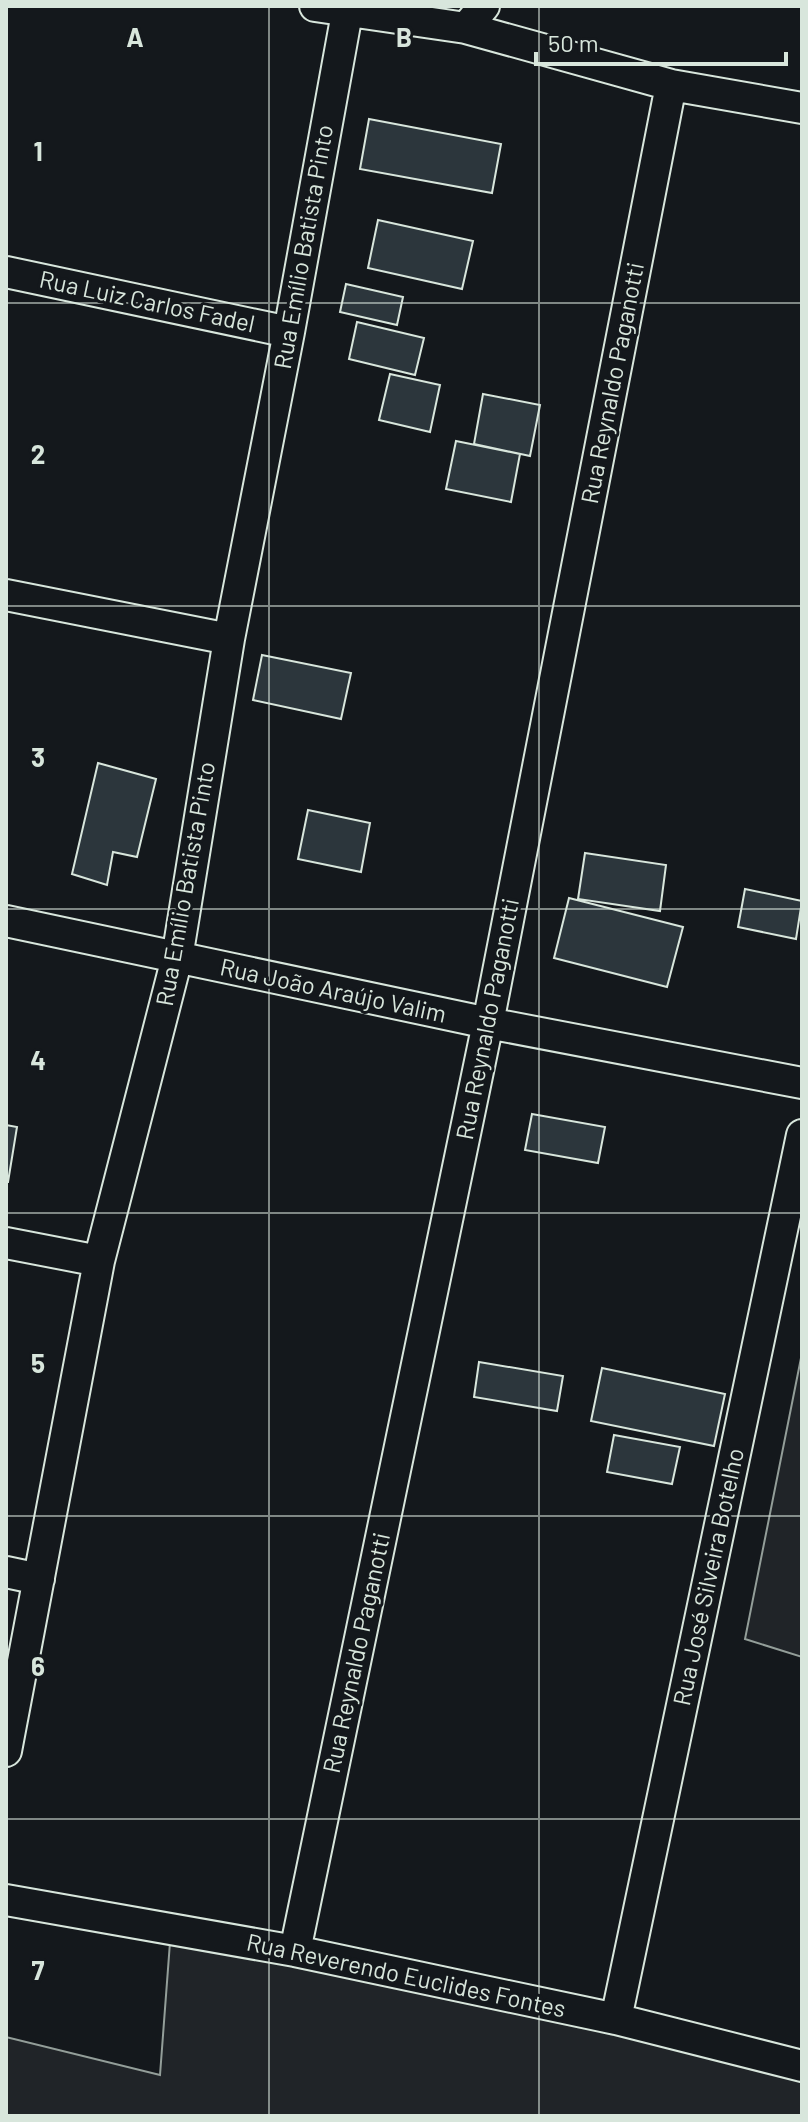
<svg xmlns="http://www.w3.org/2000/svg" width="808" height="2122" viewBox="0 0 808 2122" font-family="Barlow,sans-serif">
  <rect width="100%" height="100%" fill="#14181c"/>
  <path fill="#202428" stroke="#939e99" stroke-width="2" d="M802,1353V1657L745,1639Z
    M171,1929L802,2076V2116H6V2037L160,2075Z"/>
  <path fill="#2c363c" stroke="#d8e6dc" stroke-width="2" d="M369,119L501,144L492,193L360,169Z
    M378,220L473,241L462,289L368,268Z
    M346,284L403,297L397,325L340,312Z
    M357,322L424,338L415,375L349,359Z
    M390,374L440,385L430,432L379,420Z
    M483,394L540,405L530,456L474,444Z
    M456,441L520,454L511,502L446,489Z
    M262,655L351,673L341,719L253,700Z
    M98,763L156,779L137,857L113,852L107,885L72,874Z
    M308,810L370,823L361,872L298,859Z
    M585,853L666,865L660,911L578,899Z
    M745,889L802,901L796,939L738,927Z
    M569,898L683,927L667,987L554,958Z
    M532,1114L605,1127L598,1163L525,1150Z
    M6,1125L17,1127L8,1182H6Z
    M479,1362L563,1376L557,1411L474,1397Z
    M602,1368L725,1394L714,1446L591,1421Z
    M614,1435L680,1447L672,1484L607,1472Z"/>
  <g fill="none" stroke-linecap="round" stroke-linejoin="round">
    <defs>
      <path id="minor" d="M315,6L466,28L671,85L802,108
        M466,28L484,6
        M6,272L289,332
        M6,595L229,639
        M6,921L488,1023L802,1083
        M6,1243L99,1261
        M6,1572L39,1579
        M6,1751L99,1261L177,958L229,639L289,332L347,13
        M6,1900L295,1951L616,2019L802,2066
        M295,1951L488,1023L671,85
        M616,2019L802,1135"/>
    </defs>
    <use href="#minor" stroke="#d8e6dc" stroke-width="34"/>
    <use href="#minor" stroke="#14181c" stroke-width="30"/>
  </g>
  <path fill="none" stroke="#d8e6dc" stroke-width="2" stroke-opacity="0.55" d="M269,6V2116M539,6V2116M6,303H802M6,606H802M6,909H802M6,1213H802M6,1516H802M6,1819H802"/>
  <g text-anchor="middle" stroke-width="6" stroke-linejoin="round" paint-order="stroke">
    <g font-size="24" fill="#d8e6dc" stroke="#14181c">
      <text transform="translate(304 247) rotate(-80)" y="8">Rua Emílio Batista Pinto</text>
      <text transform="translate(147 302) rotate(12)" y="8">Rua Luiz Carlos Fadel</text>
      <text transform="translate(613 383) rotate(-79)" y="8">Rua Reynaldo Paganotti</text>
      <text transform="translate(186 884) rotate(-80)" y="8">Rua Emílio Batista Pinto</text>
      <text transform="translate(333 991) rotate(12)" y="8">Rua João Araújo Valim</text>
      <text transform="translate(488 1019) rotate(-79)" y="8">Rua Reynaldo Paganotti</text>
      <text transform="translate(709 1577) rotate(-78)" y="8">Rua José Silveira Botelho</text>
      <text transform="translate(357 1653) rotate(-78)" y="8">Rua Reynaldo Paganotti</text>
      <text transform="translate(406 1976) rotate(12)" y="8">Rua Reverendo Euclides Fontes</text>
    </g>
  </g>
  <g font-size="26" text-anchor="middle" font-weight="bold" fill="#d8e6dc" stroke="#14181c" stroke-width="6" stroke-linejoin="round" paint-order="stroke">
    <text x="135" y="47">A</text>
    <text x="404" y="47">B</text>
    <text x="38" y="161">1</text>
    <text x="38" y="464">2</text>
    <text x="38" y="767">3</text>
    <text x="38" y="1070">4</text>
    <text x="38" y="1373">5</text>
    <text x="38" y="1676">6</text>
    <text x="38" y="1980">7</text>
  </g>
  <rect width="808" height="2122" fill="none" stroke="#d8e6dc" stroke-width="16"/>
  <path d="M536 52v12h250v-12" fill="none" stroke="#d8e6dc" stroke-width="4"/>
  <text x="548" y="52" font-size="24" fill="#d8e6dc" stroke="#14181c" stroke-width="6" paint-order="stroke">50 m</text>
</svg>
